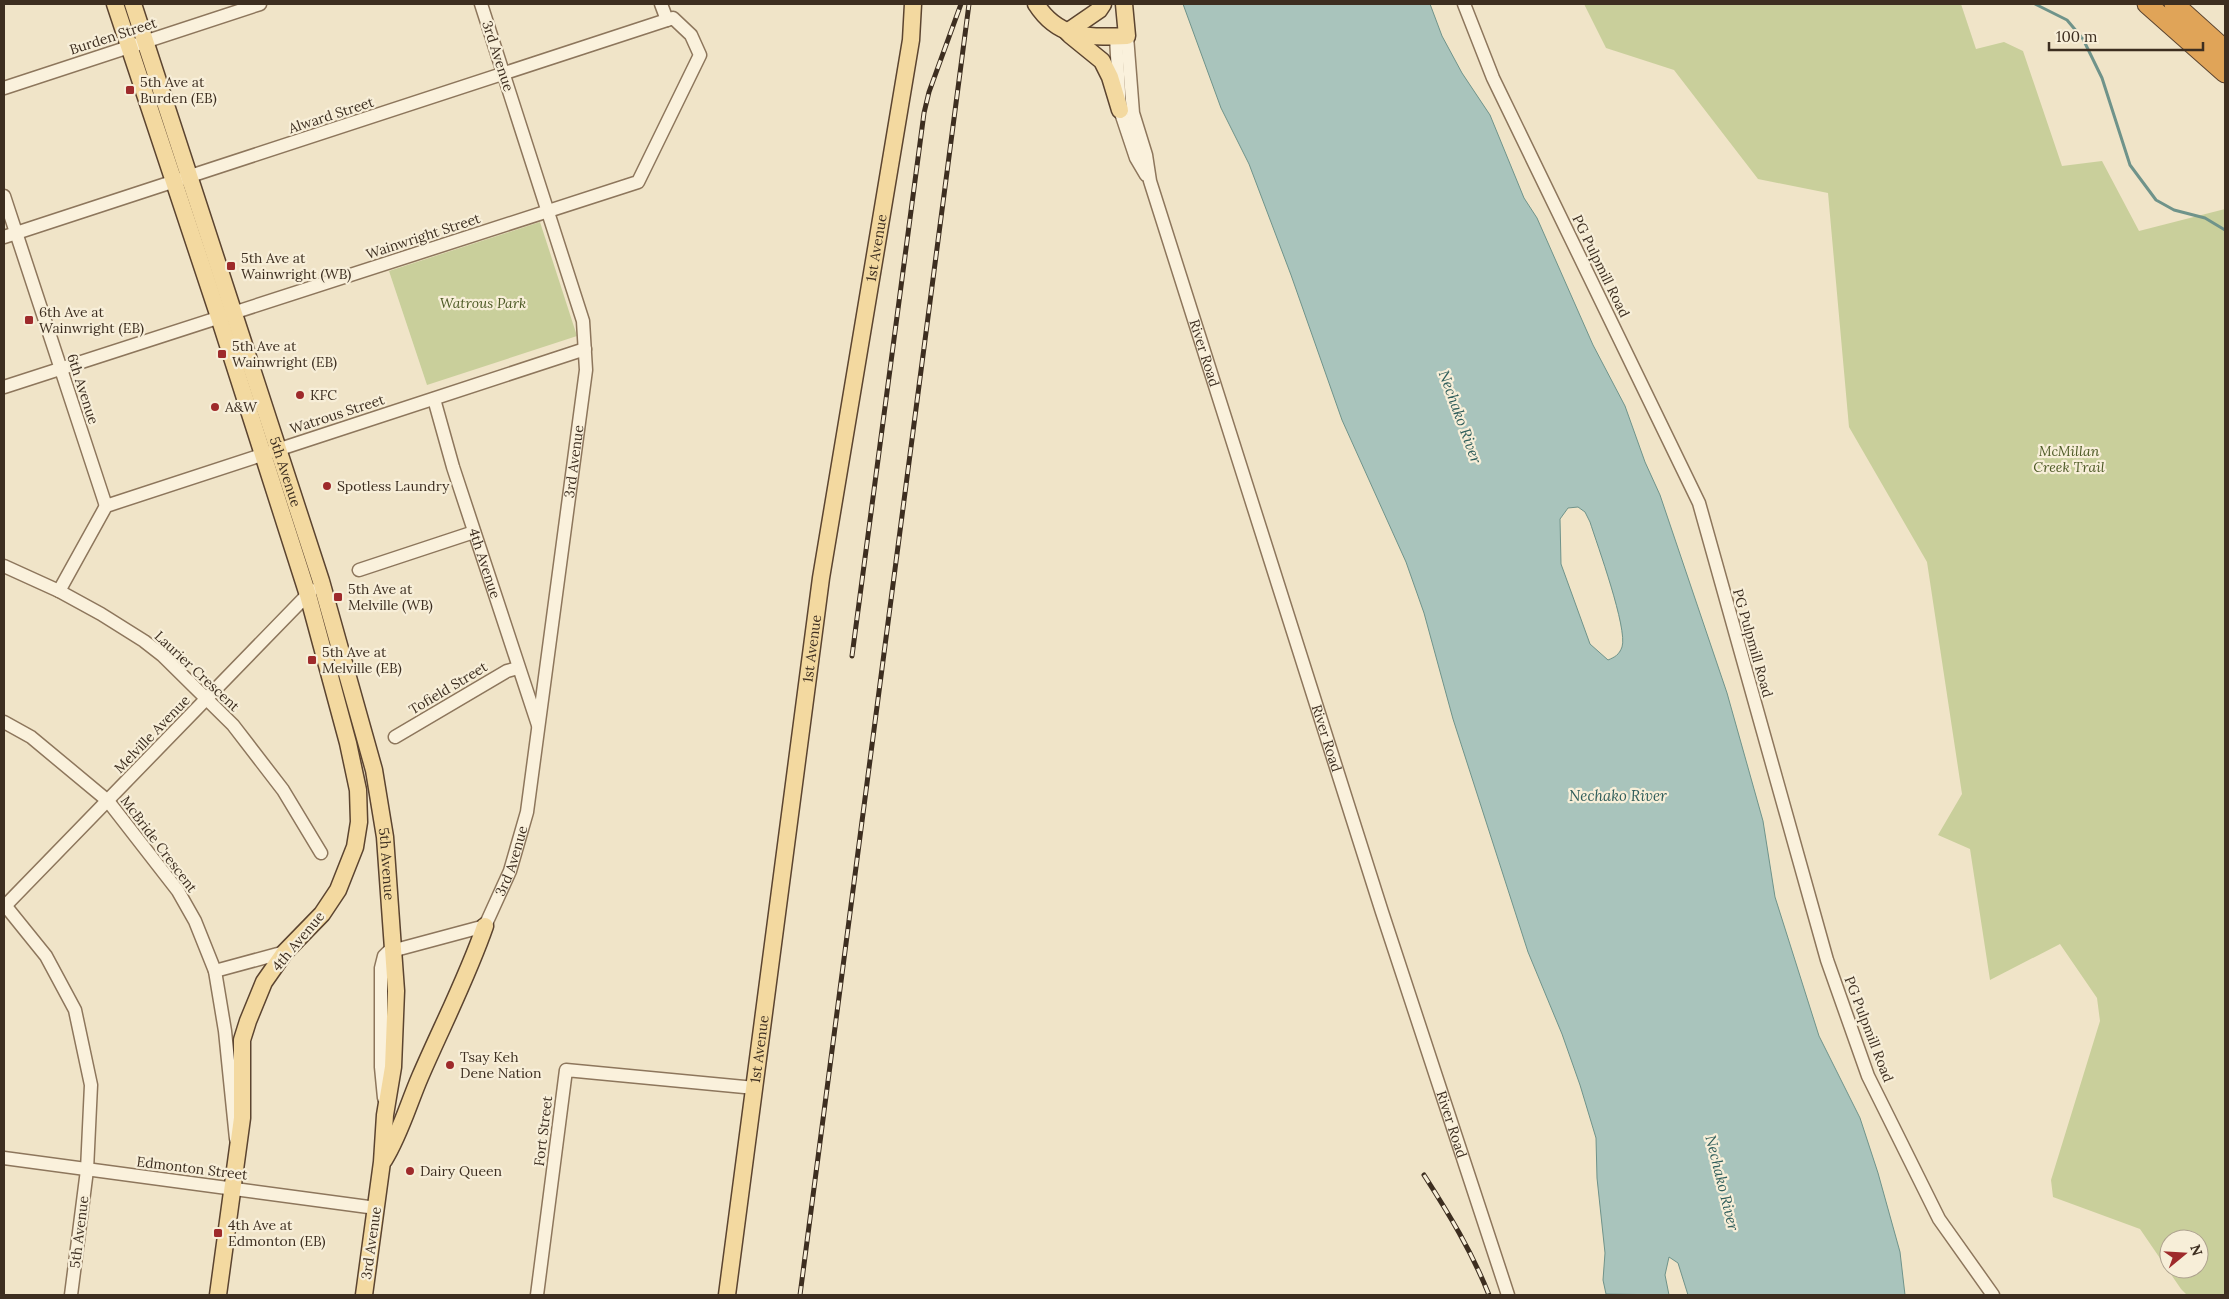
<svg xmlns="http://www.w3.org/2000/svg" width="2229" height="1299" viewBox="0 0 2229 1299" font-family="Lora,serif">
  <rect width="100%" height="100%" fill="#f0e4c8"/>
  <path fill="#c9cf9b" fill-rule="evenodd" d="M1584,4H1961L1976,49L2004,42L2023,51L2062,166L2102,161L2139,231L2225,209V1295H2187L2181,1289L2140,1229L2053,1197L2051,1180L2100,1021L2097,998L2060,944L1990,980L1970,849L1938,835L1962,794L1927,562L1849,427L1828,193L1758,179L1674,70L1606,48ZM2169,1239H2199V1269H2169Z
    M540,222L577,336L427,385L389,271Z"/>
  <path fill="#a9c4bc" stroke="#6f938a" fill-rule="evenodd" d="M1183,4H1430L1442,36L1462,73L1490,115L1524,198L1537,218L1593,345L1625,406L1645,462L1660,495L1727,693L1763,821L1775,897L1819,1036L1860,1118L1878,1173L1900,1252L1905,1295H1688L1678,1263L1669,1257L1665,1275L1669,1295L1606,1294L1603,1280L1605,1253L1597,1178L1596,1138L1580,1085L1562,1034L1528,952L1453,719L1424,613L1406,562L1342,420L1291,275L1249,164L1221,108ZM1578,507L1585,512L1590,522C1597,544 1628,629 1622,647C1619,655 1615,657 1608,660L1590,644L1561,564L1560,519L1568,508Z"/>
  <g fill="none" stroke-linecap="round" stroke-linejoin="round">
    <path stroke="#6f938a" stroke-width="3" d="M2035,4L2067,20L2083,39L2102,78L2130,165L2156,200L2174,210L2205,218L2225,230"/>
    <defs>
      <g id="minor">
        <path d="M661,4L667,20"/>
        <path d="M1464,4L1493,78L1699,503L1827,960L1868,1076L1939,1219L1993,1295"/>
        <path id="s1" d="M1127,36L1133,113L1146,155L1150,181L1382,912L1508,1295"/>
        <path d="M1116,37L1120,110L1136,158L1146,175"/>
        <path d="M4,88L260,4"/>
        <path d="M4,196L106,506"/>
        <path d="M4,237L673,18L691,35L700,55L638,182L4,387"/>
        <path id="s2" d="M434,399L453,467L538,725"/>
        <path d="M4,566L59,591L101,614L144,641L162,655L233,725L283,790L321,853"/>
        <path d="M359,570L474,532"/>
        <path d="M59,591L106,506L585,349"/>
        <path d="M4,722L31,737L108,801L178,891L195,921L215,971L225,1031L236,1139"/>
        <path d="M395,737L507,671L518,668"/>
        <path d="M4,904L46,956L75,1010L91,1085L87,1170L71,1295"/>
        <path d="M4,907L312,590"/>
        <path d="M215,971L285,952"/>
        <path id="s3" d="M384,1098L381,1067V968L384,956L388,952L485,926L510,871L527,812L586,370L583,321L481,4"/>
        <path d="M4,1158L376,1208"/>
        <path d="M537,1295L566,1070L755,1088"/>
      </g>
      <g id="major">
        <path d="M115,4L219,317L308,595L348,743L358,790L359,822L355,847L338,890L322,914L285,952L264,982L248,1021L242,1040V1118L218,1295"/>
        <path id="s4" d="M133,4L321,581L374,770L385,837L396,991L393,1067L385,1115L382,1162L364,1295"/>
        <path d="M1036,4C1059,40 1089,37 1127,36L1124,4"/>
        <path d="M1067,32L1099,10L1103,4"/>
        <path d="M1070,35L1102,61L1110,77L1120,110"/>
        <path d="M384,1160C400,1134 408,1105 420,1077C442,1026 467,978 485,926"/>
        <path id="s5" d="M727,1295L821,578L911,40L913,4"/>
      </g>
      <path id="highway" d="M2147,4L2225,73
        M2174,4L2225,50"/>
    </defs>
    <use href="#minor" stroke="#8d765c" stroke-width="15"/>
    <use href="#major" stroke="#5b4430" stroke-width="19"/>
    <use href="#highway" stroke="#5b4430" stroke-width="21"/>
    <use href="#minor" stroke="#faf1dc" stroke-width="12"/>
    <use href="#major" stroke="#f3d9a0" stroke-width="16"/>
    <use href="#highway" stroke="#e0a458" stroke-width="19"/>
    <defs>
      <path id="rail" d="M852,656L924,113L929,92L961,4
        M1424,1175C1449,1214 1472,1252 1489,1295
        M800,1295L969,4"/>
    </defs>
    <use href="#rail" stroke="#3d2e20" stroke-width="5"/>
    <use href="#rail" stroke="#f7eed8" stroke-width="3" stroke-dasharray="9" stroke-linecap="butt"/>
  </g>
  <g fill="#9e2a2b" stroke="#f7eed8" stroke-width="2">
    <rect x="125" y="85" width="10" height="10" rx="2.5"/>
    <rect x="226" y="261" width="10" height="10" rx="2.5"/>
    <rect x="24" y="315" width="10" height="10" rx="2.5"/>
    <rect x="217" y="349" width="10" height="10" rx="2.5"/>
    <circle cx="300" cy="395" r="5"/>
    <circle cx="215" cy="407" r="5"/>
    <circle cx="327" cy="486" r="5"/>
    <rect x="333" y="592" width="10" height="10" rx="2.5"/>
    <rect x="307" y="655" width="10" height="10" rx="2.5"/>
    <circle cx="450" cy="1065" r="5"/>
    <circle cx="410" cy="1171" r="5"/>
    <rect x="213" y="1228" width="10" height="10" rx="2.5"/>
  </g>
  <g text-anchor="middle" stroke-width="4.5" stroke-linejoin="round" paint-order="stroke">
    <g font-size="14" fill="#3d2e20" stroke="#f7eed8">
      <text transform="translate(113 36) rotate(-18)" y="5">Burden Street</text>
      <text transform="translate(498 56) rotate(72)" y="5">3rd Avenue</text>
      <text transform="translate(331 115) rotate(-18)" y="5">Alward Street</text>
      <text transform="translate(423 236) rotate(-18)" y="5">Wainwright Street</text>
      <text dy="5" stroke="none"><textPath href="#s5" startOffset="1058">1st Avenue</textPath></text>
      <text transform="translate(1601 266) rotate(64)" y="5">PG Pulpmill Road</text>
      <text dy="5" stroke="none"><textPath href="#s1" startOffset="328">River Road</textPath></text>
      <text transform="translate(83 389) rotate(72)" y="5">6th Avenue</text>
      <text transform="translate(337 414) rotate(-18)" y="5">Watrous Street</text>
      <text dy="5" stroke="none"><textPath href="#s3" startOffset="724">3rd Avenue</textPath></text>
      <text dy="5" stroke="none"><textPath href="#s4" startOffset="492">5th Avenue</textPath></text>
      <text dy="5" stroke="none"><textPath href="#s2" startOffset="172">4th Avenue</textPath></text>
      <text transform="translate(1753 643) rotate(74)" y="5">PG Pulpmill Road</text>
      <text dy="5" stroke="none"><textPath href="#s5" startOffset="652">1st Avenue</textPath></text>
      <text transform="translate(197 671) rotate(43)" y="5">Laurier Crescent</text>
      <text transform="translate(448 688) rotate(-31)" y="5">Tofield Street</text>
      <text transform="translate(152 734) rotate(-46)" y="5">Melville Avenue</text>
      <text dy="5" stroke="none"><textPath href="#s1" startOffset="732">River Road</textPath></text>
      <text transform="translate(159 844) rotate(53)" y="5">McBride Crescent</text>
      <text dy="5" stroke="none"><textPath href="#s3" startOffset="319">3rd Avenue</textPath></text>
      <text dy="5" stroke="none"><textPath href="#s4" startOffset="898">5th Avenue</textPath></text>
      <text transform="translate(298 941) rotate(-50)" y="5">4th Avenue</text>
      <text transform="translate(1869 1029) rotate(69)" y="5">PG Pulpmill Road</text>
      <text dy="5" stroke="none"><textPath href="#s5" startOffset="248">1st Avenue</textPath></text>
      <text dy="5" stroke="none"><textPath href="#s1" startOffset="1138">River Road</textPath></text>
      <text transform="translate(543 1131) rotate(-83)" y="5">Fort Street</text>
      <text transform="translate(192 1168) rotate(7)" y="5">Edmonton Street</text>
      <text transform="translate(79 1232) rotate(-83)" y="5">5th Avenue</text>
      <text transform="translate(371 1243) rotate(-82)" y="5">3rd Avenue</text>
    </g>
    <g font-size="14" fill="#3d2e20" stroke="#f7eed8" text-anchor="start">
      <text x="140" y="87">5th Ave at<tspan x="140" dy="16">Burden (EB)</tspan></text>
      <text x="241" y="263">5th Ave at<tspan x="241" dy="16">Wainwright (WB)</tspan></text>
      <text x="39" y="317">6th Ave at<tspan x="39" dy="16">Wainwright (EB)</tspan></text>
      <text x="232" y="351">5th Ave at<tspan x="232" dy="16">Wainwright (EB)</tspan></text>
      <text x="310" y="400">KFC</text>
      <text x="225" y="412">A&amp;W</text>
      <text x="337" y="491">Spotless Laundry</text>
      <text x="348" y="594">5th Ave at<tspan x="348" dy="16">Melville (WB)</tspan></text>
      <text x="322" y="657">5th Ave at<tspan x="322" dy="16">Melville (EB)</tspan></text>
      <text x="460" y="1062">Tsay Keh<tspan x="460" dy="16">Dene Nation</tspan></text>
      <text x="420" y="1176">Dairy Queen</text>
      <text x="228" y="1230">4th Ave at<tspan x="228" dy="16">Edmonton (EB)</tspan></text>
    </g>
    <g font-size="14" font-style="italic" fill="#4d5a26" stroke="#f7eed8">
      <text x="483" y="308">Watrous Park</text>
      <text x="2069" y="456">McMillan<tspan x="2069" dy="16">Creek Trail</tspan></text>
    </g>
    <g font-size="15" font-style="italic" fill="#2f5d5a" stroke="#f7eed8">
      <text transform="translate(1460 417) rotate(70)" y="5">Nechako River</text>
      <text x="1618" y="801">Nechako River</text>
      <text transform="translate(1722 1183) rotate(76)" y="5">Nechako River</text>
    </g>
  </g>
  <rect width="2229" height="1299" fill="none" stroke="#3d2e20" stroke-width="10"/>
  <g transform="translate(2184 1254) rotate(72)"><circle r="24" fill="#f7eed8" stroke="#ada18e"/>
  <path d="M0-4L9 19L0 12L-9 19Z" fill="#9e2a2b"/>
  <text y="-8" font-size="14" font-weight="bold" text-anchor="middle" fill="#3d2e20">N</text>
  </g>
  <path d="M2049 42v8h154v-8" fill="none" stroke="#3d2e20" stroke-width="2.5"/>
  <text x="2056" y="42" font-size="15" fill="#3d2e20" stroke="#f7eed8" stroke-width="4" paint-order="stroke">100 m</text>
</svg>
